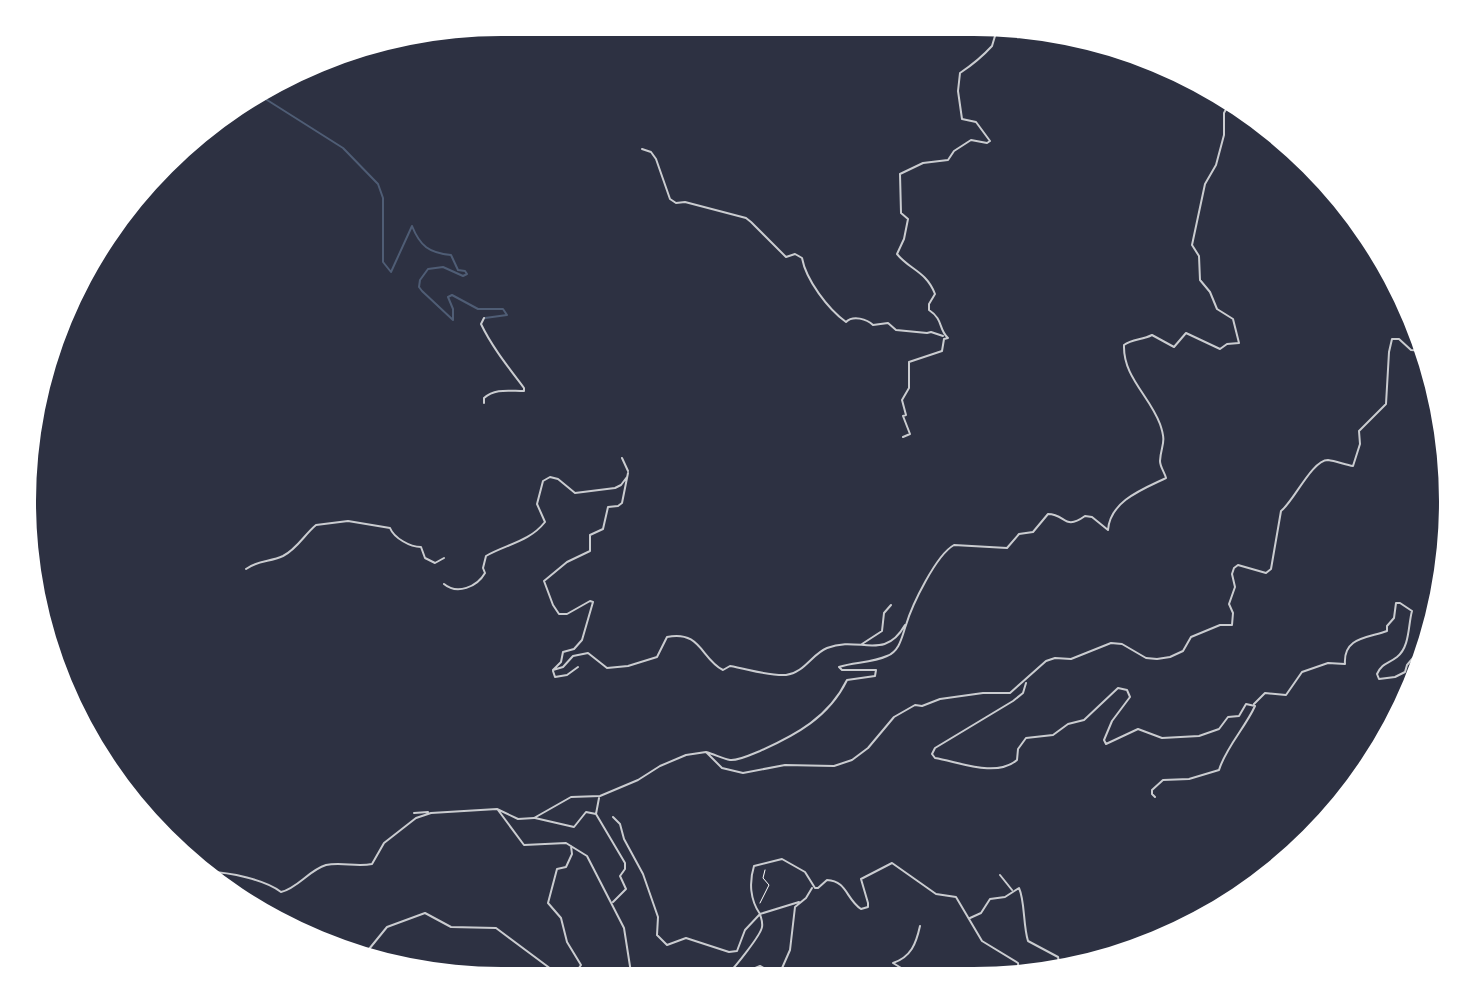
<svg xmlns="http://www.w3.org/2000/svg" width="1475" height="1003" viewBox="0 0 1475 1003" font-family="Manrope,sans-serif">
  <rect width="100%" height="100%" fill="#2d3142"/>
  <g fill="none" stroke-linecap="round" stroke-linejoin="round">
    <path stroke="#4f5d75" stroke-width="2" d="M256,93L343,148L378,184L383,198V262L391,272L412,226C420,246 429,253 451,255L458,270L465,271L467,274L463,276L443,267L428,269L420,280L419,287L422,291L453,320V309L448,297L452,295L478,309H503L507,315L485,318
      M387,956L388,958"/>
    <path stroke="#fff" stroke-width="1" d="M760,903L769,885L763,878L765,870"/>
    <path stroke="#caccd0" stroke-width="2" d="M642,149L651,152L656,159L670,199L676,203L685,202L746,218L751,222L786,257L795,254L802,258C806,280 828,309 846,322C853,315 867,319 873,325L888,323L896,330L927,333L931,332L943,336
      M484,318L481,324C492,347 509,368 524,388V391C509,391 495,388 484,398V403
      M903,437L910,434L903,416L906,415L902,400L909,388V362L942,351L944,339L948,338C938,329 944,320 929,310V304L935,294C926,271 910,270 897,254L904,239L908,219L901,213L900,174L923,163L948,160L954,151L971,140L987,143L990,141L976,122L962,119L958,91L960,73C972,65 982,57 992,46L995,36L1000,30
      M622,458L628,471
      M628,473L622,503L618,506L608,507L603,529L590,535V551L567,562L544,581L553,605L559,614H567L590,601L593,602L582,640L574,649L563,652L561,662L553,670L563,667L573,656L588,653L607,668L628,666L657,657L667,637C701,630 701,659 723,670L730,666C748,669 768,676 786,675C804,673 812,654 827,648C859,635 884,662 905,625
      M246,569C258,560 270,562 283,556C297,549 304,535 316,525L348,521L390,528C394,538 410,547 421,547L425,558L435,563L444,558
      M444,584C457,595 477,587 485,573L483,568L486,556C507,544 529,542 545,522L537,504L543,481L550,477L558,479L575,493L615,488L621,485L627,477
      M862,644L882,631L884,613L891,605
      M553,671L555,677L567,675L578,667
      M1026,683L1023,693L1013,701L935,748L932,754L935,758C959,762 996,778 1017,760L1018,749L1026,738L1053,735L1068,724L1084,720L1118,688L1127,690L1130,697L1112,721L1104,740L1106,744L1138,729L1162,738L1199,736L1219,729L1228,717L1239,716L1246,704L1255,706C1245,728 1226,747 1219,770L1189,779L1163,780L1152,790V794L1155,797
      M1254,704L1265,693L1286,695L1302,672L1328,663L1345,664C1343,637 1368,638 1387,631V626L1394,618L1396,603H1400L1412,611C1408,625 1410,647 1397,657C1388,664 1382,663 1377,674L1379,679L1395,677L1405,672L1407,665L1424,645
      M706,752C714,754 723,759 730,760C739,761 752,754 760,751C796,735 829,717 847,680L875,676L876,670H842L839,667C853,662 872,663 887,656C900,651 902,636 906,625C912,605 936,555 954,545L1007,548L1019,534L1033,532L1048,514C1066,514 1064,531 1085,516L1092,517L1108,530C1110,501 1143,489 1166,478C1165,473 1160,467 1160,461C1161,444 1167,444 1160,424C1149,395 1123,377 1124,345C1132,339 1142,340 1152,335L1174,347L1186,333L1220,349L1227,344L1239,343L1233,319L1217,309L1210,292L1200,280L1199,256L1192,245L1205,184L1216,165L1224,135V113L1231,100
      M599,798L596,814L625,863V869L620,876L626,889L613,902
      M498,810L524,845L566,843L587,856L624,928L632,979
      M414,813L428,812
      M613,817L620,824L624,839L643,874L658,917L657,935L667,945L686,938L729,952L737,951L745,930L760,914C750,900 749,882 754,866L782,859L805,872L815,888H818L827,880C847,881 846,899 861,909L868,907V903L861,879L892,863L936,894L956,897L982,941L1018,963L1019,973
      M535,818L574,827L586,812L596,814
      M209,872C229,872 266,880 281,892C298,888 309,870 326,865C341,862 357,867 372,864L384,843L416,818L431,813L497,809L518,819L534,818L571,797L600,796L638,780L660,766L686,755L706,752L722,768L743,773L785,765L834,766L852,760L868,748L894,717L915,705L922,706L940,699L983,693H1010L1046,661L1055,658L1071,659L1111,643L1122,644L1146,658L1157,659L1170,657L1183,651L1191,637L1220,625H1232L1233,613L1229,604L1235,587L1232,574L1234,568L1238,565L1266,573L1271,569L1281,511C1294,501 1312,460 1328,460C1336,461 1346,465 1353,466L1360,444L1359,431L1386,404L1389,352L1392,339H1399L1411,350L1423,351
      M1000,875L1012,890
      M970,918L981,913L990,899L1005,897L1019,888C1025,901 1023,925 1028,941L1058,957L1061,972
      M365,954L387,927L425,913L451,927L496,928L551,969L559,980
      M462,973L469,970L478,974L494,971L505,973L523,981
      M911,974L893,963C911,957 916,944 920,926
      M779,975L790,950L795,907L806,898L812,888
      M729,977L728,974C735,967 761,935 762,927C763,922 761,918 760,914L799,902
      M734,977L760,966L780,976
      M565,980L574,975L581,965L567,942L561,918L548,903L557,869L566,867L572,854L571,846"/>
  </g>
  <path d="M0 0H1475V1003H0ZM501 36H974A465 465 0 0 1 1439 501V502A465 465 0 0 1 974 967H501A465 465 0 0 1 36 502V501A465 465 0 0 1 501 36Z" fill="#fff" fill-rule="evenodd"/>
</svg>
